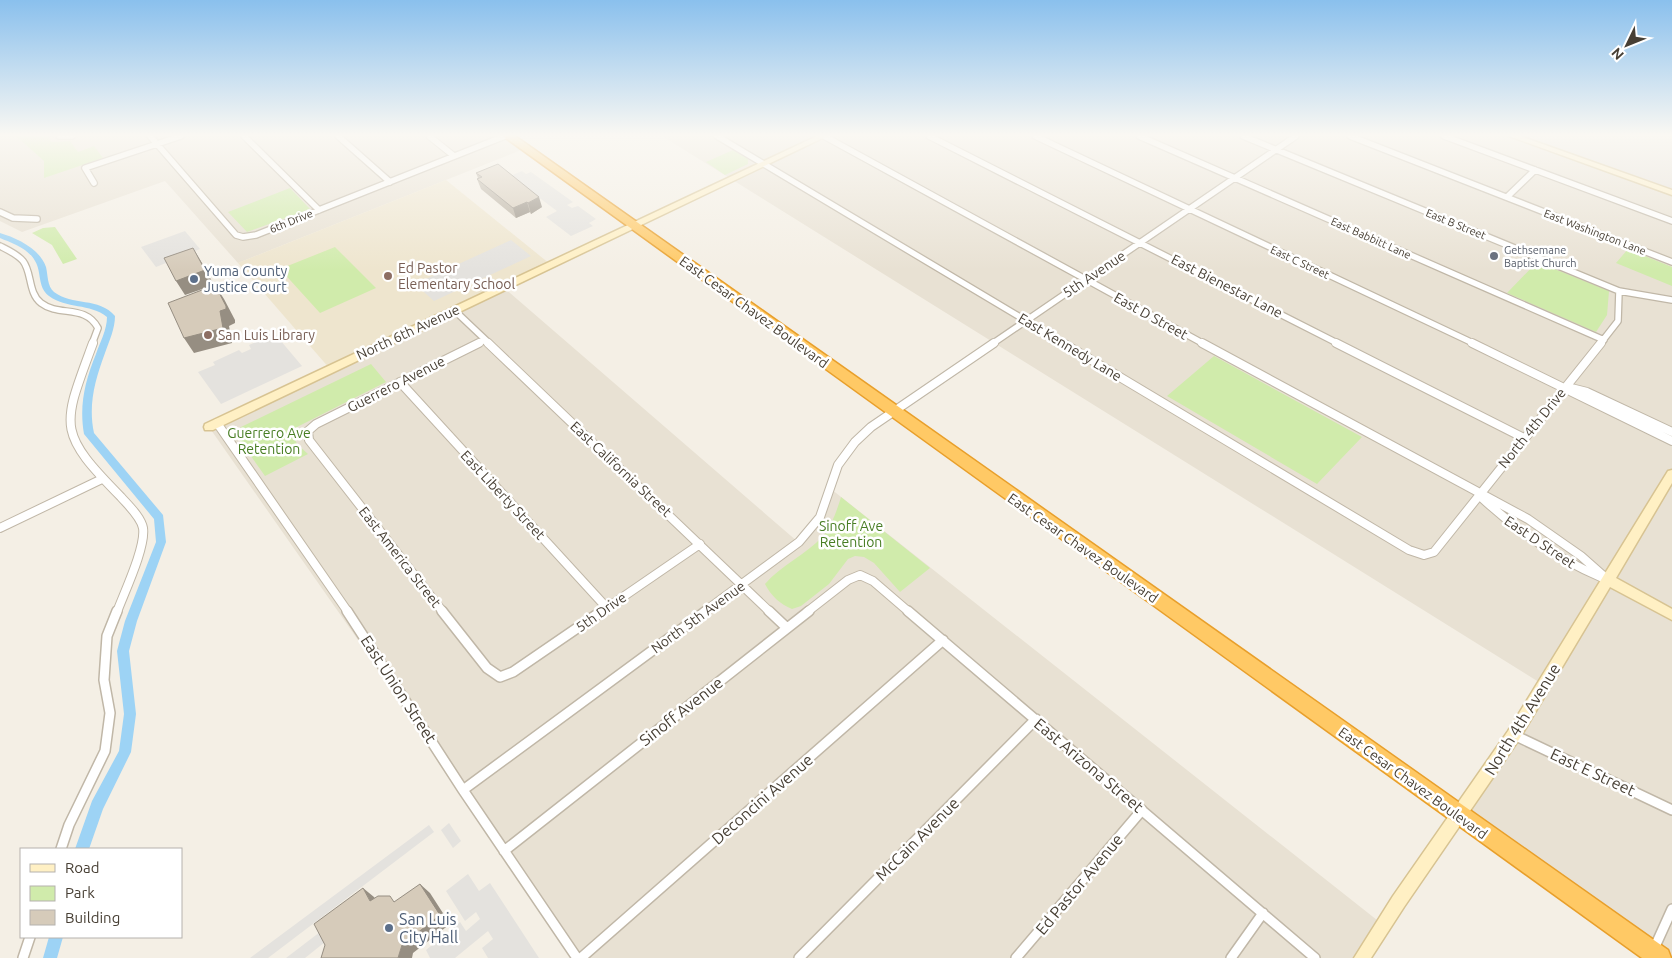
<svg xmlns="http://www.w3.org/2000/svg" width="1672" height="958" viewBox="0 0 1672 958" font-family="Ubuntu,sans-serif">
  <rect width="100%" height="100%" fill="#f4efe5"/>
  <path fill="#e8e1d3" d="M0,136H509L526,148L238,263L165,181L22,232L0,221Z
    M662,136H1513L1672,193V958H1659L1460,816L1542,684Z
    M503,287L798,542L811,530L831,489L1382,924L1362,958H577L463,790L209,427Z"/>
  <path fill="#e6e1da" d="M1513,136H1672V193Z"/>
  <path fill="#eee5ce" d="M446,180L550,264L330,369L238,263Z"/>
  <path fill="#d0ebab" d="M16,136H48L51,142L70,141L78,152L94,146L103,158L44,178V161Z
    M733,150L748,159V164L725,175L706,162Z
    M290,188L310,209L247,232L228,212Z
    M55,227L77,259L63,264L52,245L32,233L43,228Z
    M335,247L376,288L320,313L280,269Z
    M1628,249L1672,267V286L1616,263Z
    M1537,262L1609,291L1607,315L1596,332L1507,293Z
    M1214,356L1362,437L1317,484L1167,396Z
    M371,364L386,382L297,427L292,433L297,444L308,454L265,476L236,435L241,427Z
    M841,497L930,568L900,592L874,563L864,557L855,556L848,559L829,584L801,606L792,609C780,604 771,596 765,584C781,565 806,555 823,536C832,525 837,510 841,497Z"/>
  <path fill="#e4e2de" d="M522,171L526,174L531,172L573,202L567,205L572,208L578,206L596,219L589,223L593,226L571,236L546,217L557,211L510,176Z
    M185,231L200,249L156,267L141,247Z
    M511,240L531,256L434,301L415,284Z
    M275,334L302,366L221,404L198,372L215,365L213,362L239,350L242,353L251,349L249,345Z
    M449,823L461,841L453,848L441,830Z
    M429,825L434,832L268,958H250Z
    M468,874L479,891L490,883L539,958H488L482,948L493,939L488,931L455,958H430L426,950L460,922L466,931L480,919L483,924L476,912L465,921L446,891Z
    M320,932L325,942L305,958H286Z"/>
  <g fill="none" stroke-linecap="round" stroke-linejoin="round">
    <path fill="#9dd3f5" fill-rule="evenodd" d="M0,233C17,238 40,249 46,267C48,275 47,286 54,292C72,306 99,297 115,316C115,329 109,341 105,353C95,380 88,405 94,433L163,515L166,542L137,621L129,651L136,714L131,752L103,809L89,849H75L92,801L119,751L124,714L117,651L125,621L156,542L154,519L84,434C79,405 85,381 96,354C100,342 107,330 107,317C90,303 66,309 49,296C37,287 42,272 35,261C29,249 12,243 0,238Z
      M49,937H63L57,958H43Z"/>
    <defs>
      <path id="street-far2" d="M59,136H72
        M150,136L236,235L243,237L256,235L505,136
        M244,136L319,210
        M338,136L390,182
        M429,136L454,156
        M717,136L1065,344
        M824,136L1204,344
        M929,136L1339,344
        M1035,136L1475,344
        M1139,136L1604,340
        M1243,136L1619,291L1672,300
        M1350,136L1672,262
        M1444,136L1672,221
        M94,183L85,168L181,136
        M1507,197L1535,170
        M0,212L13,218L37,219
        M0,246C8,250 17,254 23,261C32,272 28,293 41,303C59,317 85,304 98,328L92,344
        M454,310L490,344
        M477,344L485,340
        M992,344L1296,136
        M1600,344L1618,321L1619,291"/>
      <path id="street-far1" d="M93,343C62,427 56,431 121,497C128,505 141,517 143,528C146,547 124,593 117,612
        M488,343L770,612
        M1063,343L1409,550L1424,555L1434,552L1601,343
        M1202,343L1528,519L1581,556L1607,579
        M1336,343L1524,438
        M1472,343L1672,441
        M400,382L607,608
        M1571,388L1587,392L1672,432
        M217,423L348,612
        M1480,496C1516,530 1559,560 1605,579
        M0,528L102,479
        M443,612L309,440L308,431L316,424L479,343
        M601,612L700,544
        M704,612L799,542L820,517L838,465L855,442L871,427L994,343
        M807,612L848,580L860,575L873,581L909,612"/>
      <path id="street" d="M347,611L463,790L577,958
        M442,611L487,668L500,677L513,672L602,611
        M769,611L787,628
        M908,611L1315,958
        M1514,735L1672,810
        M463,790L706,611
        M61,849L69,825L105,751L110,713L104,680L107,636L117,611
        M504,851L809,611
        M1653,951L1672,909
        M23,958L30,937
        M581,958L943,640
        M799,958L1036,719
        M1016,958L1142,810
        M1231,958L1263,913"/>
      <path id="secondary" d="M817,136H827L213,430H205L204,427L205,424Z
        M1509,136H1520L1672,190V195Z
        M1672,470V483L1616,578L1672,609V620L1610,587L1518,741L1404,907L1371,958H1354L1393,896L1508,731L1668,471Z"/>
      <path id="highway" d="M503,136H515L1668,950L1671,958H1642Z"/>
    </defs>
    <use href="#street-far2" stroke="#c0b7a7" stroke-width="8"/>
    <use href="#street-far1" stroke="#c0b7a7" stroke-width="10"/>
    <use href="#street" stroke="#c0b7a7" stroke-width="12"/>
    <use href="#secondary" stroke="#d7c392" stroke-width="3"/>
    <use href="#highway" stroke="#e89f2b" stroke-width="3"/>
    <use href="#street-far2" stroke="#fff" stroke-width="5.5"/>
    <use href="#street-far1" stroke="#fff" stroke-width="8"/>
    <use href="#street" stroke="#fff" stroke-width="9"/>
    <use href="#secondary" fill="#fff0c4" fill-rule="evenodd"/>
    <use href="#highway" fill="#ffc965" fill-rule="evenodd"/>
  </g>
  <path fill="#b8afa0" d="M476,173L542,207L531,214L530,212L516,218L481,189L477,179L478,178Z"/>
  <path fill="#968e82" d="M539,197L542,207L531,214L528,203Z
    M527,202L530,212L516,218L513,208Z
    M193,248L202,263L214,285L185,295L176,281Z
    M215,285L224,299L235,320V323L229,326L232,343L194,353L184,338Z
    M420,884L430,893L450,924L413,953L412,958H398Z
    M363,888L374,897L382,910L370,901Z"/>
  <path fill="#d6cbba" stroke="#968e82" d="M498,164L539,197L528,203L527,202L513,208L477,179L482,177L476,173Z
    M193,248L205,270L176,281L164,258Z
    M215,285L226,306V309L220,311L223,328L184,338L168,303Z
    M420,884L440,915L402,945L398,958H321L325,945L314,924L363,888L370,901L378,896H390L394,902Z"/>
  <linearGradient id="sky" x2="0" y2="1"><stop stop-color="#8ac0ed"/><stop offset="0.5" stop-color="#faf8f3"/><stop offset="1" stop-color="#faf8f3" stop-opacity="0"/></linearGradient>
  <rect width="1672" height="270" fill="url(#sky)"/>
  <circle fill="#6b7280" stroke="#fff" stroke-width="2" cx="1494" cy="256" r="5"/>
  <g fill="#8d6e63" stroke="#fff" stroke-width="2">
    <circle cx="388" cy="276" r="5"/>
    <circle cx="208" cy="335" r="5"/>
  </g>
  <g fill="#5c6f8a" stroke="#fff" stroke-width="2">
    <circle cx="194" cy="279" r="5"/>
    <circle cx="389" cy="928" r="5"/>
  </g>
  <g text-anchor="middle" stroke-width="5" stroke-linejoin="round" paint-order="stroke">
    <g font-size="11" fill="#473f34" stroke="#fff">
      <text transform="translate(291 221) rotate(-22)" y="4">6th Drive</text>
      <text transform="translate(1456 224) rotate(22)" y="4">East B Street</text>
      <text transform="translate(1595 232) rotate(21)" y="4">East Washington Lane</text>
      <text transform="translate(1371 238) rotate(24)" y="4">East Babbitt Lane</text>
      <text transform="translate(1300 262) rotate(25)" y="4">East C Street</text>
    </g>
    <g font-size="11" fill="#5b616d" stroke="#fff" text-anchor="start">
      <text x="1504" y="254">Gethsemane<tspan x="1504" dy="13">Baptist Church</tspan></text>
    </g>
    <g font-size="14" fill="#785e54" stroke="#fff" text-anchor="start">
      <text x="398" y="273">Ed Pastor<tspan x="398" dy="16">Elementary School</tspan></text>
      <text x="218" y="340">San Luis Library</text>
    </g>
    <g font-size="14" fill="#4e5e75" stroke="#fff" text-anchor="start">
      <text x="204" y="276">Yuma County<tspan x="204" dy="16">Justice Court</tspan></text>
    </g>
    <g font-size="14" fill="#473f34" stroke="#fff">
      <text transform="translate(1094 274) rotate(-34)" y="5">5th Avenue</text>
      <text transform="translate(1227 286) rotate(27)" y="5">East Bienestar Lane</text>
      <text transform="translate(754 312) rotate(36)" y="5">East Cesar Chavez Boulevard</text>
      <text transform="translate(1151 316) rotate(29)" y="5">East D Street</text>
      <text transform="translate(408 332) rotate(-25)" y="5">North 6th Avenue</text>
      <text transform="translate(1070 347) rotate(31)" y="5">East Kennedy Lane</text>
      <text transform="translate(396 384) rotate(-27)" y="5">Guerrero Avenue</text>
      <text transform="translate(1532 428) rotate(-51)" y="5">North 4th Drive</text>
      <text transform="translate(621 469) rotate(43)" y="5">East California Street</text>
      <text transform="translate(503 495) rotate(47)" y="5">East Liberty Street</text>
      <text transform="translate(1540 542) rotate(34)" y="5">East D Street</text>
      <text transform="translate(1083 548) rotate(35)" y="5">East Cesar Chavez Boulevard</text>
      <text transform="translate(400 557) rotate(52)" y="5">East America Street</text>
      <text transform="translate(601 612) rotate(-35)" y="5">5th Drive</text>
      <text transform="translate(698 617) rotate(-36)" y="5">North 5th Avenue</text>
      <text transform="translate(1413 783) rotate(36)" y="5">East Cesar Chavez Boulevard</text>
    </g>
    <g font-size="14" fill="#477d23" stroke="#fff">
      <text x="269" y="438">Guerrero Ave<tspan x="269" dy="16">Retention</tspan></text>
      <text x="851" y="531">Sinoff Ave<tspan x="851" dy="16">Retention</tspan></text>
    </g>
    <g font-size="16" fill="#473f34" stroke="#fff">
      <text transform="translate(399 689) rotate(57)" y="6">East Union Street</text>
      <text transform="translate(681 711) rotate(-38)" y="6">Sinoff Avenue</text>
      <text transform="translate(1522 719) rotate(-58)" y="6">North 4th Avenue</text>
      <text transform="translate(1089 765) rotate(40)" y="6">East Arizona Street</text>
      <text transform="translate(1593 772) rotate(25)" y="6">East E Street</text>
      <text transform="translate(762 799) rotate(-41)" y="6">Deconcini Avenue</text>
      <text transform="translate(917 839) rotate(-45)" y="6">McCain Avenue</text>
      <text transform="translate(1079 884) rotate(-50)" y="6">Ed Pastor Avenue</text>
    </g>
    <g font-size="16" fill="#4e5e75" stroke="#fff" text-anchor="start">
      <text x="399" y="925">San Luis<tspan x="399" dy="18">City Hall</tspan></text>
    </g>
  </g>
  <rect x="20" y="848" width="162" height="90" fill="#ffffff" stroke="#b5b2ae"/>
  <rect x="30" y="864" width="25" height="8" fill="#fff0c4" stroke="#b5b2ae"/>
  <text x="65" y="873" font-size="15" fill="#473f34">Road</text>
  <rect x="30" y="886" width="25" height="15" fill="#d0ebab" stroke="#b5b2ae"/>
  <text x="65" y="898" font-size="15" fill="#473f34">Park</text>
  <rect x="30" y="910" width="25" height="15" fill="#d6cbba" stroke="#b5b2ae"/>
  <text x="65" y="923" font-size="15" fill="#473f34">Building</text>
  <g transform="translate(1627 45) rotate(227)" stroke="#ffffff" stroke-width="4" paint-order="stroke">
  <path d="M0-4L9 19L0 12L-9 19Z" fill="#473f34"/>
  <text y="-8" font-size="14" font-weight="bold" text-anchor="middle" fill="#473f34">N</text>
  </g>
</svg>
